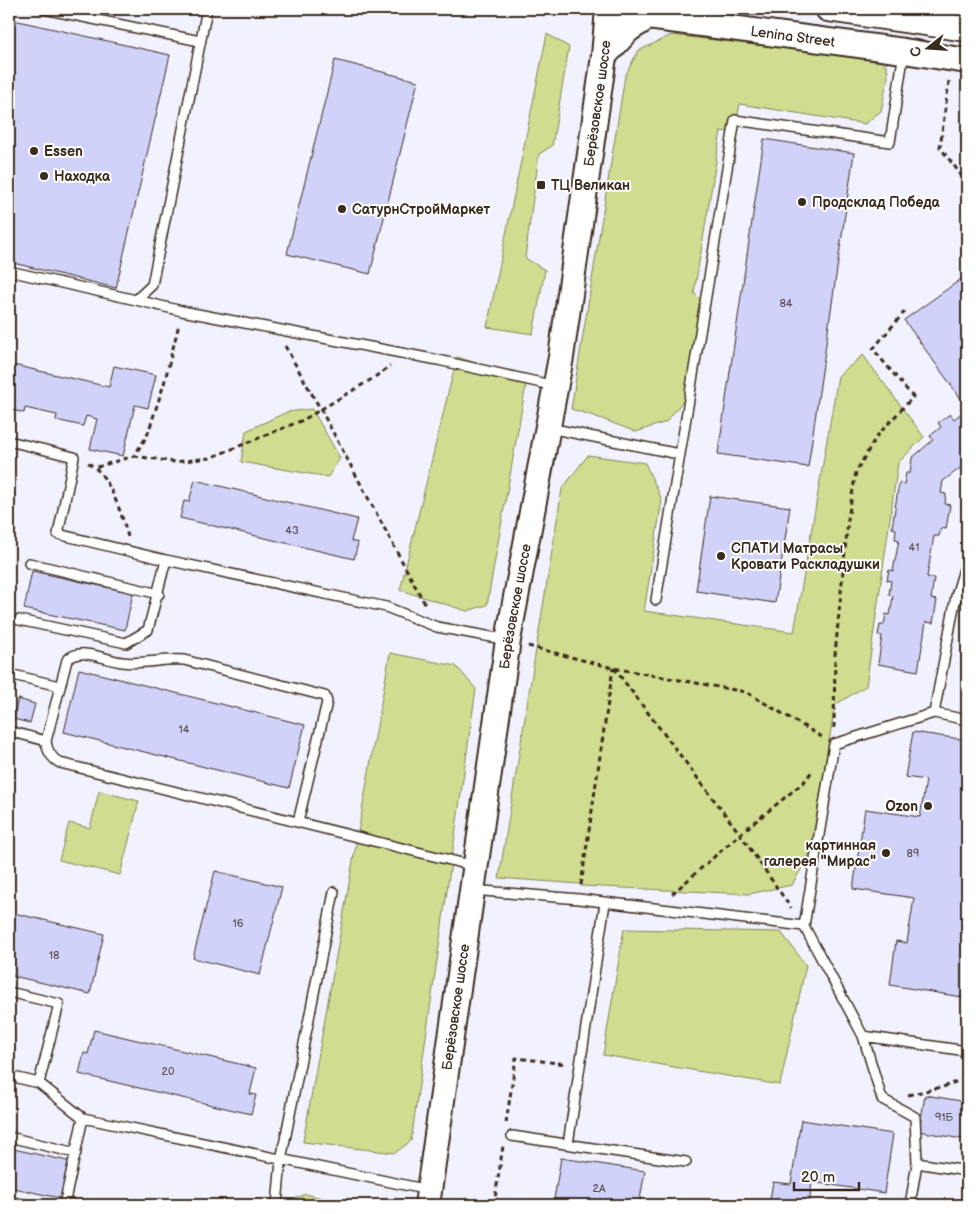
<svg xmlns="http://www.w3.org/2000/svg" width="976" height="1214" viewBox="0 0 976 1214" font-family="'Balsamiq Sans',sans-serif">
  <rect width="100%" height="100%" fill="#f1f2fe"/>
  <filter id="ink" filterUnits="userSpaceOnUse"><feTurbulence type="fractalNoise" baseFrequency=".02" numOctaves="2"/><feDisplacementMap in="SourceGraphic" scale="10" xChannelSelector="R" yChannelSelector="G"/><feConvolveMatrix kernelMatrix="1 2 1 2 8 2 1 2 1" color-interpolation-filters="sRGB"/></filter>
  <g filter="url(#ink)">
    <path fill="#d0dc8f" stroke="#868356" d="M547,34L569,47L552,146L539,154L525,258L545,270L533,334L487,327Z
      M671,35L878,59L887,66L888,77L881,111L865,124L740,104L734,133L721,131L694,293L703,302L688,395L666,422L636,432L594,416L571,409L625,76L638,51Z
      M863,355L924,437L898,463L866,686L835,705L811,852L792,885L749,894L581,886L580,884L499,878L562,489L588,455L645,463L662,500L644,611L794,632L838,376Z
      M457,357L527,379L487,605L467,611L400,590Z
      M312,409L340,458L328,477L241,462L246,431L287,412Z
      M390,653L456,666L476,689L411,1141L395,1153L303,1142Z
      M99,791L139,801L120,875L59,860L69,823L90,828Z
      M624,929L781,932L806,965L780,1085L603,1055Z
      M305,1194L353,1205H286L287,1203Z"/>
    <path fill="#d0d2fa" stroke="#3b2a1e" d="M9,19L170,55L116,288L9,262Z
      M335,60L418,81L370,274L287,254Z
      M764,139L854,153L808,467L718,454Z
      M967,275V407L904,320Z
      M9,364L109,387L114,366L156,375L148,408L135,405L123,456L90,449L97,419L86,416L83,426L56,420L57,415L25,408L24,413L9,409Z
      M967,409V463L943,481L941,493L946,494L945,504L950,505L946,529L941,528L939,536H934L927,577L934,578L931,599L937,600L933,623L926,622L918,671L878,664L882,636L878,635L880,625H884L886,614L890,615L893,596L889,595L891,581L887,580L889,570L893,571L899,540L895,539L896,529L892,528L899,483L904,484L906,473H910L912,458L933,440L930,436L941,427L938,423L950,414L954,419Z
      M195,480L357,519L351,541L358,543L354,559L180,518L184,501L189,502Z
      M710,496L790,507L775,603L696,591Z
      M32,571L133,593L125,630L24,609Z
      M79,669L305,725L289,788L64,732Z
      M18,699L35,704L30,723L13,719Z
      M913,732L967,740V998L890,985L896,941L907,943L914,898L853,889L865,809L920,817L926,780L905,777Z
      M215,871L282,887L260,975L193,958Z
      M9,912L104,934L90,994L9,975Z
      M94,1030L256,1068L250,1094L256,1095L251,1114L79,1074L84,1053L88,1054Z
      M925,1095L967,1102V1140L919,1131Z
      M801,1120L893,1134L884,1193L812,1182L809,1205H769L773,1182L791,1184Z
      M9,1148L72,1162L64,1199L9,1187Z
      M561,1158L645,1171L639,1205H553Z"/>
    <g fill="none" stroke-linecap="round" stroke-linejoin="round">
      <defs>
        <path id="service" d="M44,9L200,41
          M9,271L136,300L152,285L207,9
          M136,300L182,311L438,360L555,386
          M549,428L679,454
          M9,441L74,457L58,534L166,560L386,607L437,627L508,640
          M29,563L159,594
          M956,596L967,597
          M656,600L735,120L890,142L904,52
          M19,620L126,643L148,630L166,560
          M9,674L59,686
          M9,686L12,675
          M934,713L956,596L967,559
          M9,731L46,741
          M298,822L327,702L325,696L184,660C163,658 143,665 122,662C105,660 81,646 67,660L46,741C47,751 51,758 60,763L474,866
          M472,890L579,899L804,926L834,744L934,713L967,720
          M804,926L863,1036L967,1051
          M9,992L59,1004L39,1083L83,1118L429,1190
          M863,1036L882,1099L915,1117L917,1163
          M9,1076L39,1083
          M512,1136L686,1162
          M9,1137L76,1153
          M568,1144L605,903
          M9,1201L27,1205
          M64,1205L83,1118
          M277,1205L281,1160L334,892
          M910,1205L917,1163L967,1171"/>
        <g id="secondary">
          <path id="s1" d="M617,9L648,17L904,51L967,61"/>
          <path d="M828,9L967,29"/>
          <path d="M604,56L628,30L648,17"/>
          <path id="s2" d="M427,1205L508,640L561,357L604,56L608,9"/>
        </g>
      </defs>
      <use href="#service" stroke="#3b2a1e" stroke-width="12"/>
      <use href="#secondary" stroke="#3b2a1e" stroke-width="28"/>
      <path stroke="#3b2a1e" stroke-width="3" stroke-dasharray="5 4" stroke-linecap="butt" d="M949,81L940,147L967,183
        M285,346L321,410L426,606
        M134,456L175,462L210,458L303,420L372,379L390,366
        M88,463C109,473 122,515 128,537
        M97,467L134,456L147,436L164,384L179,324
        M528,646L613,668L746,692L822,737
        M614,668L740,834L791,908
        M834,728L835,655L848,519L856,472L876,437L913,397L873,349L906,310
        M581,885L613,668
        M672,894L740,834L804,782L813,770
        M908,1095L946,1086L967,1077
        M506,1123L516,1058L567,1064
        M494,1205L503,1146"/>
      <use href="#service" stroke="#fff" stroke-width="9"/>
      <use href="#secondary" stroke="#fff" stroke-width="24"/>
    </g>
  </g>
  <g fill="#3b2a1e" stroke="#fff" stroke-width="2">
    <circle cx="34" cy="151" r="5"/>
    <circle cx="44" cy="176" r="5"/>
    <rect x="536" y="180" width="10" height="10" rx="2.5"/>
    <circle cx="802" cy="202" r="5"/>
    <circle cx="342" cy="209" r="5"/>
    <circle cx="721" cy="556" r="5"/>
    <circle cx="928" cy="806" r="5"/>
    <circle cx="886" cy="853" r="5"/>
  </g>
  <g text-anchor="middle" stroke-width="4" stroke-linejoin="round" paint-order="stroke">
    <g font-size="11" fill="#605455">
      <text x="786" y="307">84</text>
      <text x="292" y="534">43</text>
      <text x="914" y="551">41</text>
      <text x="184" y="733">14</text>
      <text x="913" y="857">89</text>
      <text x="238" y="927">16</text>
      <text x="54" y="959">18</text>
      <text x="168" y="1075">20</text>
      <text x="944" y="1121">91Б</text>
      <text x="599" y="1192">2А</text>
    </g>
    <g font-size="14" fill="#3b2a1e" stroke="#fff">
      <text dy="5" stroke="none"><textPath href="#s1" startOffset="178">Lenina Street</textPath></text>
      <text dy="5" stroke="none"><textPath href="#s2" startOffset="1115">Берёзовское шоссе</textPath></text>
      <text dy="5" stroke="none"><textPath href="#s2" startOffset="605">Берёзовское шоссе</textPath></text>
      <text dy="5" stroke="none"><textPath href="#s2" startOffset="200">Берёзовское шоссе</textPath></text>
    </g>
    <g font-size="14" font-weight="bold" fill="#3b2a1e" stroke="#fff" text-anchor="start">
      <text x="44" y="156">Essen</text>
      <text x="54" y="181">Находка</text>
      <text x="551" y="190">ТЦ Великан</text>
      <text x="812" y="207">Продсклад Победа</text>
      <text x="352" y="214">СатурнСтройМаркет</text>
      <text x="731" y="553">СПАТИ Матрасы<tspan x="731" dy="16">Кровати Раскладушки</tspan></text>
      <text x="918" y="811" text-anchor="end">Ozon</text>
      <text x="876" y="850" text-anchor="end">картинная<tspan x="876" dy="16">галерея "Мирас"</tspan></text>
    </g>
  </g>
  <rect width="976" height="1214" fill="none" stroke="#fff" stroke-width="30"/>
  <rect x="15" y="15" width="946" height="1184" fill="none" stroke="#3b2a1e" stroke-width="2" filter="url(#ink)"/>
  <g transform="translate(928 48) rotate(253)" stroke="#ffffff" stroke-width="4" paint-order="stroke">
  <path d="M0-4L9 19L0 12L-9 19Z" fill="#3b2a1e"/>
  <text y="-8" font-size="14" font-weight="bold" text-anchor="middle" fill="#3b2a1e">С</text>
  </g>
  <path d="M794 1182v8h65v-8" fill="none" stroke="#3b2a1e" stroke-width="2.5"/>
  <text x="801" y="1182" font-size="15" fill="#3b2a1e" stroke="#ffffff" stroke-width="4" paint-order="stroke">20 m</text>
</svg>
